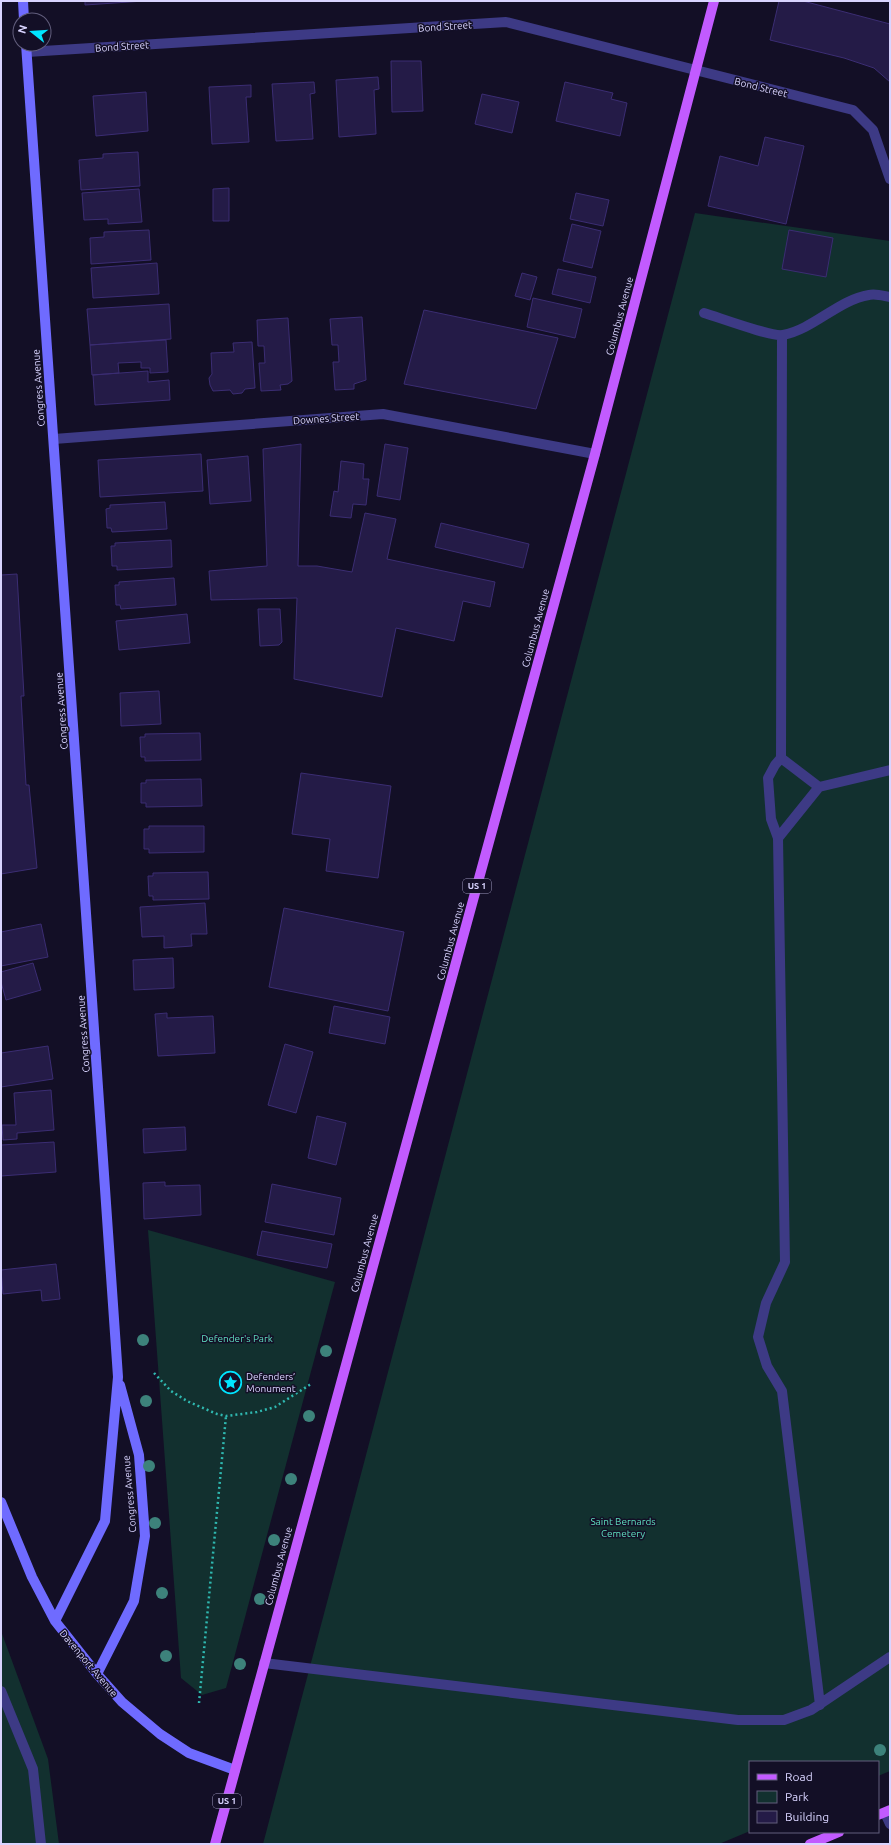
<svg xmlns="http://www.w3.org/2000/svg" width="891" height="1845" viewBox="0 0 891 1845" font-family="Ubuntu,sans-serif">
  <rect width="100%" height="100%" fill="#130f26"/>
  <path fill="#12302f" d="M695,213L890,241V1771L878,1776V1762H750V1831L719,1844H263Z
    M148,1230L335,1282L226,1688L202,1695L181,1678Z
    M1,1631L48,1759L59,1844H1Z"/>
  <path fill="#241b47" stroke="#3b2d73" d="M85,1H144L85,5Z
    M779,1H803L890,24V82L874,68L844,58L770,40Z
    M391,61H421L423,111L392,112Z
    M378,77L379,89L374,90L376,134L339,137L336,80Z
    M314,82L315,93L310,94L313,139L276,141L272,84Z
    M565,82L613,93L611,99L627,103L620,136L556,121Z
    M251,85V97H246L249,142L212,144L209,87Z
    M146,92L148,131L96,136L93,96Z
    M482,94L519,102L512,133L475,124Z
    M765,137L804,146L786,224L708,206L720,156L758,166Z
    M138,152L140,186L81,190L79,160L103,158V154Z
    M229,188V221H213V189Z
    M139,189L142,222L108,224V219L84,220L82,193Z
    M576,193L609,200L603,226L570,219Z
    M572,224L601,231L592,268L563,261Z
    M149,230L151,260L91,264L90,238L104,237V232Z
    M789,230L833,238L826,277L782,269Z
    M157,263L159,294L93,298L91,268Z
    M558,269L596,277L590,303L552,294Z
    M522,273L537,277L530,300L515,296Z
    M533,298L582,309L575,338L527,327Z
    M169,304L171,339L90,345L87,309Z
    M424,310L558,338L536,409L404,384Z
    M362,317L366,380L354,384V389L335,390L333,362H339L338,345H332L330,319Z
    M288,318L292,381L288,384L280,385L281,390L261,391L259,363H265L264,346H258L257,320Z
    M166,340L168,372L150,373V368H141V362L118,363L119,373L92,375L90,345Z
    M252,342L255,388L245,389L242,393L233,394L230,390L213,391L210,385L209,378L212,374L211,353L234,352L233,343Z
    M148,371V382L169,380L170,400L95,405L93,375Z
    M301,444L298,566H317L352,572L365,513L396,519L387,559L495,582L490,607L463,601L454,641L396,628L382,697L294,679L297,598L211,600L209,571L267,566L263,449Z
    M385,444L408,448L400,500L377,496Z
    M201,454L203,491L100,497L98,460Z
    M248,456L251,501L210,504L207,460Z
    M341,461L364,464L363,479H369L366,505L353,504L351,518L330,516L334,491L338,492Z
    M165,502L167,529L112,532L111,528H107L106,509L110,508V505Z
    M441,523L529,544L523,568L435,547Z
    M171,540L172,567L117,570V566H112L111,546H115V543Z
    M17,574L24,696H21L26,785H29L37,868L1,874V575Z
    M174,578L176,605L121,609L120,605H116L115,585H119V582Z
    M258,609H280L282,642L279,645L260,646Z
    M187,614L190,643L119,650L116,621Z
    M159,691L161,724L121,726L120,693Z
    M200,733L201,760L145,761V757H141L140,737H145V734Z
    M301,773L391,786L378,878L326,871L330,839L292,834Z
    M201,779L202,806L146,807V803H141V783H146V780Z
    M149,826H204V852L149,853V849H144V829H149Z
    M208,872L209,899L153,900V896H149L148,876H153V873Z
    M205,903L207,934H191L192,946L164,948V936L142,937L140,907Z
    M284,908L404,932L388,1011L269,987Z
    M41,924L48,957L1,966V932Z
    M173,958L174,988L134,990L133,960Z
    M33,963L41,990L6,1000L1,982V972Z
    M334,1006L390,1017L385,1044L329,1033Z
    M167,1013V1018L213,1016L215,1053L158,1056L155,1014Z
    M285,1044L313,1052L296,1113L268,1105Z
    M48,1046L53,1079L1,1087V1053Z
    M51,1090L54,1130L17,1133V1139L3,1140L2,1125H16L14,1093Z
    M317,1116L346,1123L336,1165L308,1158Z
    M185,1127L186,1150L144,1153L143,1129Z
    M54,1142L56,1172L1,1176V1145Z
    M165,1182V1186L200,1185L201,1215L144,1219L143,1183Z
    M272,1184L341,1198L334,1235L265,1222Z
    M262,1231L332,1244L327,1268L257,1255Z
    M56,1264L60,1299L42,1301L41,1290L3,1294L1,1270Z"/>
  <g fill="none" stroke-linecap="round" stroke-linejoin="round">
    <path stroke="#2fb8b0" stroke-width="2.5" stroke-dasharray="2 3" stroke-linecap="butt" d="M154,1373L171,1391L187,1401L217,1414L226,1416L257,1412L275,1407L311,1384
      M199,1703L226,1416"/>
    <path stroke="#3d3a85" stroke-width="10" d="M704,313C718,317 771,337 783,335C814,329 838,300 869,295C875,293 884,296 890,297
      M782,335L781,758L775,765L768,778L771,819L778,838L785,1262L766,1303L758,1337L767,1366L782,1391L820,1705
      M781,758L819,787
      M778,838L819,787L890,770
      M264,1663L738,1720H784L811,1710L890,1657
      M1,1691L33,1769L41,1844"/>
    <path stroke="#3d3a85" stroke-width="10" d="M27,52L506,22L853,110L873,130L890,179
      M54,439L383,414L595,454
      M885,1813L890,1824"/>
    <path stroke="#6f6bff" stroke-width="10" d="M23,1L24,20
      M26,44L118,1377L105,1521L55,1621
      M1,1502L32,1577L55,1621L97,1674L122,1702L160,1734L189,1753L235,1770
      M97,1674L134,1601L145,1536L139,1455L120,1385"/>
    <path stroke="#c25bff" stroke-width="10" d="M878,1815L890,1810
      M215,1844L595,454L714,1
      M810,1844L839,1832"/>
  </g>
  <g fill="#3d827b">
    <circle cx="143" cy="1340" r="6"/>
    <circle cx="326" cy="1351" r="6"/>
    <circle cx="146" cy="1401" r="6"/>
    <circle cx="309" cy="1416" r="6"/>
    <circle cx="149" cy="1466" r="6"/>
    <circle cx="291" cy="1479" r="6"/>
    <circle cx="155" cy="1523" r="6"/>
    <circle cx="274" cy="1540" r="6"/>
    <circle cx="162" cy="1593" r="6"/>
    <circle cx="260" cy="1599" r="6"/>
    <circle cx="166" cy="1656" r="6"/>
    <circle cx="240" cy="1664" r="6"/>
    <circle cx="880" cy="1750" r="6"/>
  </g>
  <defs>
    <symbol id="sight-ring" viewBox="-11 -11 22 22"><circle r="9.5" fill="#130f26" stroke="#00e5ff" stroke-width="1.5"/><path d="M0-6L1.8-2.2L6-1.7L2.9 1.2L3.7 5.4L0 3.3L-3.7 5.4L-2.9 1.2L-6-1.7L-1.8-2.2Z" fill="#00e5ff"/></symbol>
  </defs>
  <g fill-rule="evenodd">
    <use href="#sight-ring" x="218" y="1370" width="25" height="25"/>
  </g>
  <g text-anchor="middle" stroke-width="3" stroke-linejoin="round" paint-order="stroke">
    <g fill="#130f26" stroke="#9e99be" stroke-width="1">
      <rect x="463" y="879" width="28" height="14" rx="3"/>
      <rect x="213" y="1794" width="28" height="14" rx="3"/>
    </g>
    <g font-size="9" font-weight="bold" fill="#d9d4ff">
      <text x="477" y="889">US 1</text>
      <text x="227" y="1804">US 1</text>
    </g>
    <g font-size="10" fill="#d9d4ff" stroke="#130f26">
      <text transform="translate(445 26) rotate(-4)" y="4">Bond Street</text>
      <text transform="translate(122 46) rotate(-4)" y="4">Bond Street</text>
      <text transform="translate(761 87) rotate(14)" y="4">Bond Street</text>
      <text transform="translate(619 316) rotate(-75)" y="4">Columbus Avenue</text>
      <text transform="translate(38 388) rotate(-94)" y="4">Congress Avenue</text>
      <text transform="translate(326 418) rotate(-4)" y="4">Downes Street</text>
      <text transform="translate(535 628) rotate(-75)" y="4">Columbus Avenue</text>
      <text transform="translate(61 711) rotate(-94)" y="4">Congress Avenue</text>
      <text transform="translate(450 941) rotate(-75)" y="4">Columbus Avenue</text>
      <text transform="translate(83 1034) rotate(-94)" y="4">Congress Avenue</text>
      <text transform="translate(364 1253) rotate(-75)" y="4">Columbus Avenue</text>
      <text transform="translate(129 1494) rotate(-95)" y="4">Congress Avenue</text>
      <text transform="translate(278 1566) rotate(-75)" y="4">Columbus Avenue</text>
      <text transform="translate(89 1663) rotate(50)" y="4">Davenport Avenue</text>
    </g>
    <g font-size="10" fill="#5fe0c0" stroke="#130f26">
      <text x="237" y="1342">Defender's Park</text>
      <text x="623" y="1525">Saint Bernards<tspan x="623" dy="12">Cemetery</tspan></text>
    </g>
    <g font-size="10" fill="#d9d4ff" stroke="#130f26" text-anchor="start">
      <text x="246" y="1380">Defenders’<tspan x="246" dy="12">Monument</tspan></text>
    </g>
  </g>
  <rect width="891" height="1845" fill="none" stroke="#d9d4ff" stroke-width="4"/>
  <rect x="749" y="1761" width="130" height="72" fill="#130f26" stroke="#625e7d"/>
  <rect x="757" y="1774" width="20" height="6" fill="#c25bff" stroke="#625e7d"/>
  <text x="785" y="1781" font-size="12" fill="#d9d4ff">Road</text>
  <rect x="757" y="1791" width="20" height="12" fill="#12302f" stroke="#625e7d"/>
  <text x="785" y="1801" font-size="12" fill="#d9d4ff">Park</text>
  <rect x="757" y="1811" width="20" height="12" fill="#241b47" stroke="#625e7d"/>
  <text x="785" y="1821" font-size="12" fill="#d9d4ff">Building</text>
  <g transform="translate(32 32) rotate(287)"><circle r="19" fill="#130f26" stroke="#625e7d"/>
  <path d="M0-3L7 15L0 10L-7 15Z" fill="#00e5ff"/>
  <text y="-6" font-size="11" font-weight="bold" text-anchor="middle" fill="#d9d4ff">N</text>
  </g>
</svg>
